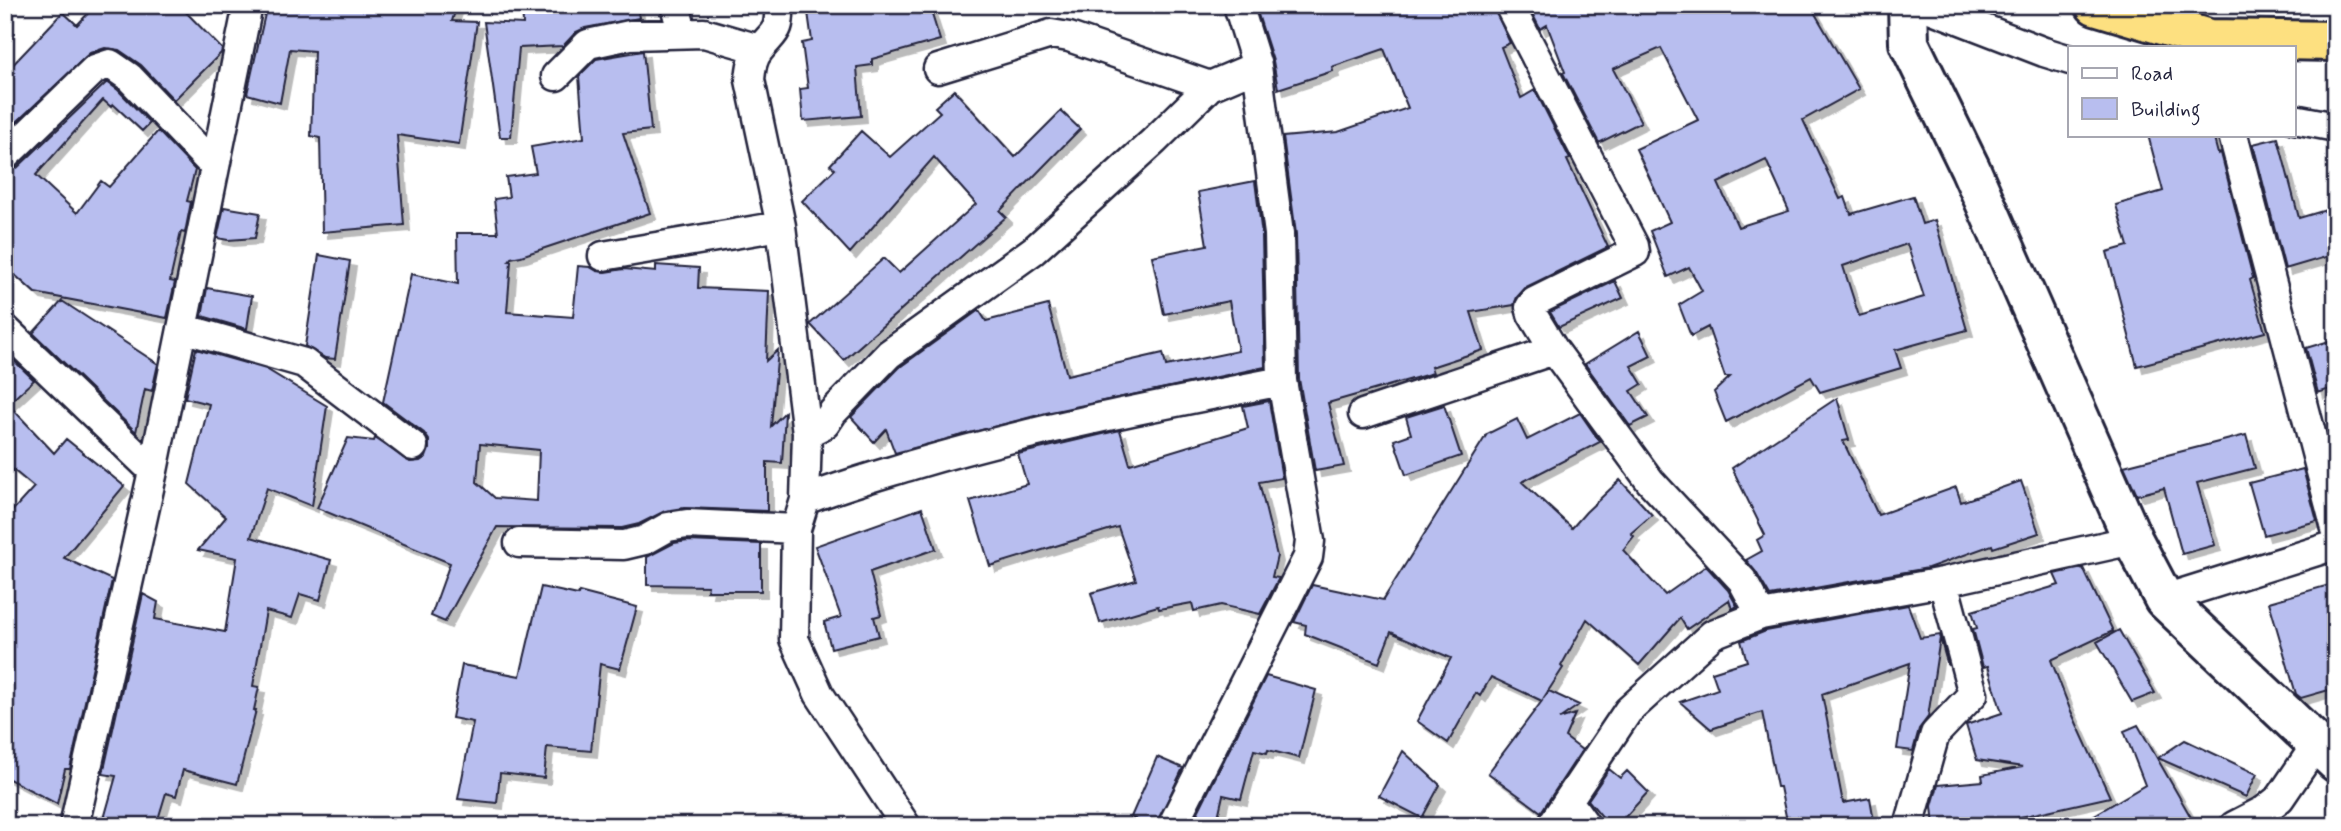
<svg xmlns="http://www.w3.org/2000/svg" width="2341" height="831" viewBox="0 0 2341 831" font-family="Mynerve,sans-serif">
  <defs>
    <filter id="shadow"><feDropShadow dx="6" dy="6" stdDeviation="0" flood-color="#0004"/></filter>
  </defs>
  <rect width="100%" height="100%" fill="#fff"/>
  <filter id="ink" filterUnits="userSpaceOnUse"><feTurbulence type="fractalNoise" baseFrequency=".0143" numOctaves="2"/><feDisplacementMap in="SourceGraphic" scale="14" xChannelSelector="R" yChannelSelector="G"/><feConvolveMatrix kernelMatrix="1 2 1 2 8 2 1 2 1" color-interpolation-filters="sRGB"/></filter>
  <g filter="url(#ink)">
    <path fill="#b8beef" stroke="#22223b" stroke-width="2" fill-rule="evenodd" filter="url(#shadow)" d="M96,5H179L222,49L221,53L174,100L141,65L119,50L105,48L90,53L5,133V73L63,12L77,25Z
      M267,5H457L452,21L477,22L459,144L397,135L404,225L322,232L320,138L311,136L314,51L290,49L280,103L247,94Z
      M522,5H637L639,18L585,28L576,32L563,46L519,48L511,137H500L484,22L523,24Z
      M807,5H929L940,40L872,59V65L857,67L861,116L803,121L800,89L808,88L802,43L812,41Z
      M1255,5H1493L1510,43L1501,47L1521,98L1535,90L1570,159L1567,160L1608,247L1526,287L1517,297L1514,305L1471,312L1483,350L1431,367L1433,373L1328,403L1344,466L1315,471L1299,379L1296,234L1283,137L1338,132L1408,108L1384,49L1332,67L1333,71L1278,89L1273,61Z
      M1528,5H1810L1859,89L1803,120L1840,199L1845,197L1851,214L1913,196L1922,224L1935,220L1967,330L1895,350L1901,368L1820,392L1811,377L1726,422L1714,392L1730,377H1725L1708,327L1691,336L1679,305L1702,291L1689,267L1668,277L1650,231L1670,222L1636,149L1698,120L1661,48L1613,69L1641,122L1599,143L1563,73L1565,72L1547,25L1540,29ZM1766,160L1789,211L1738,227L1718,183ZM1907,244L1924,297L1859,316L1843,266Z
      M643,51L651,130L623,133L650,213L521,256L511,258L509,261H511L507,312L573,317L578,266L590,267L597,271L605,272L624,269L656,272V265L699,268L698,288L769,291L766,361L778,350L771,426L785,412L782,463L767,462V511L684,508L665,511L639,524L622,528L497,527L445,622L431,616L450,563L317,508L348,438L374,441L375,438L410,462L420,461L426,457L429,449V440L424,433L383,402L411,274L458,284L457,233H498L494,199L509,197L506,177L536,173L531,147L584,138L579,76L596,59ZM480,444L539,450L537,501L495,498L477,482Z
      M107,82L118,90L150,123L142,131L113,104L111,107L103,100L36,175L77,213L101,181L109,187L158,131L195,170L187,201L191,202L185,233L181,232L170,281L175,282L167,318L35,293L5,266V172L17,168Z
      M954,90L1015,157L1061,111L1080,129L1000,211L1006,217L844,360L810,324L884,258L899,273L976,204L934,157L850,253L802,201L835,169L830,165L861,131L890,157L940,112L935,107Z
      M2148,135H2213L2218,154L2221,153L2253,278L2250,280L2265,332L2137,366L2107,252L2128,246L2116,205L2163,191Z
      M2278,138L2299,218L2336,207V254L2285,269L2253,144Z
      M1255,181L1262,235L1265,367L1046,413L895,453L886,429L874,442L851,417L900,367L979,310L986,321L1048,305L1067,375L1163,353L1166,366L1238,351L1229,301L1164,314L1152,256L1207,245L1198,192Z
      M224,207L260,213L255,238L228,240L217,238Z
      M319,255L350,261L335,359L325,358L305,346Z
      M1615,281L1623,298L1559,327L1550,312Z
      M207,288L252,296L247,329L202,316Z
      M62,301L158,364L152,391L145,389L136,432L33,333Z
      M1639,331L1651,356L1631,366L1642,384L1631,391L1648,417L1630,426L1585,364Z
      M2336,339V387L2318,393L2306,348Z
      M196,349L266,369L327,406L312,506L267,488L251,537L331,560L320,600L300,594L292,618L266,611L253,686L259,687L254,710H256L237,784L183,770L176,796L166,793L156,826H102L116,776L103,774L143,594L158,602L155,619L225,632L237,558L198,550L226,517L189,484L209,404L185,398Z
      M10,357L34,380L8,404L54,453L66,439L124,486L64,558L112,580L70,769H65L57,804L5,777V519L34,487L5,463V362Z
      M1837,398L1849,440L1843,441L1878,515L1956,487L1961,502L2021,481L2039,533L1993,548L1992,545L1928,568L1770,596L1756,572L1746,560L1762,551L1757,540L1765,535L1732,468Z
      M1269,401L1282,478L1259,482L1277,556L1272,577L1279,578L1260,614L1221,605L1194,611L1192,603L1159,609L1158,606L1100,623L1091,593L1136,580L1118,527L990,566L970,501L1027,484L1018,454L1120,430L1130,464L1248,428L1243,406Z
      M1444,405L1461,456L1406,475L1394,440L1411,434L1406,417Z
      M1580,413L1600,442L1522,482L1572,528L1586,512L1620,480L1652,515L1631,533L1634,536L1623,550L1665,595L1706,566L1728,590L1737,606L1732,609L1729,600L1687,629L1680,618L1639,665L1587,619L1561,666L1563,668L1543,699L1549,691L1579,705L1559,719L1575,714L1565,737L1582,750L1541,812L1488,773L1542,701L1491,677L1480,696L1476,693L1448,743L1417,721L1451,658L1391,632L1379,663L1305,634L1306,625L1294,622L1312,585L1383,600L1487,434L1517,419L1527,440Z
      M2246,435L2255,468L2197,483L2215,545L2182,554L2164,488L2137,495L2124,466Z
      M2303,469L2317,521L2264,535L2249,483Z
      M922,508L936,549L870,572L881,615L874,617L879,636L831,648L824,622L841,617L815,546Z
      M688,541L761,544V591H707L708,586L647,585V557L674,543Z
      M2083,568L2113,631L2051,660L2070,709L2110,797L1980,826H1934L1932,806L1938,785L1983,781L1982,775L2023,767L1977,760L1966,725L2002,713L1988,666L1983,667L1973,629L1977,628L1972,611L2059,585L2054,574Z
      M2336,583V688L2301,698L2296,694L2269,602Z
      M541,587L578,595L579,592L637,607L620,669L600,664L591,751L547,747L544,778L500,773L497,803L458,799L473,722L452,718L462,665L520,676Z
      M1908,605L1920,638L1940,635L1948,666L1940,638L1928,717L1919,729L1913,751L1897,749L1910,663L1822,694L1843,803L1870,798L1875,826H1788L1780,787H1777L1762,712L1711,729L1680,702L1718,689L1712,672L1747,661L1741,641L1766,631Z
      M2119,630L2155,693L2132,702L2097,642Z
      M1266,676L1316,690L1299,758L1268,750L1267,753L1254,750L1241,799L1223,795L1216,826H1191Z
      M2138,725L2196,826H2076L2145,785L2124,731Z
      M2185,740L2257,774L2246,797L2158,758Z
      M1403,751L1440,785L1422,818L1379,796Z
      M1157,757L1183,768L1156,826H1149L1131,817Z
      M1609,769L1620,778L1627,771L1648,792L1617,826H1610L1588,800Z"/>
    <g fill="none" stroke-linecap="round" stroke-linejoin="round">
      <defs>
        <path id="street" d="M675,5L682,32
          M779,5C780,33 775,30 760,49C752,58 751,69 750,80L781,226L807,433
          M1509,5L1634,246L1635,252L1534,302L1530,307L1532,314L1554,350L1650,481L1742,580L1761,615
          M1922,5L2044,52L2070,60
          M938,69L1051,34L1069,37L1210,86
          M556,76L588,44L630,35L704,33L759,49
          M2294,119L2336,127
          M2233,135L2336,529
          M5,156L95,69L110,64L129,77L215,167
          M603,256L781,226
          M182,328L304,363L413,446
          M5,329L153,471
          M1363,414L1554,350
          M805,500L807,433L825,424L833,412L889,354L1034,250L1154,141L1210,86L1257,66
          M796,529L794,639L819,694L906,826
          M519,543L624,545L645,540L668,527L687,524L796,529L805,500C840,486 876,476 912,465C1034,429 1158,405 1282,381
          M2164,599L2336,545
          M1568,801L1586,826
          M74,826L153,471L248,5
          M1172,826L1308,557L1310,541L1282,381L1279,234L1257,66L1238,5
          M1551,826L1628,711L1713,634L1761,615L1943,582L2133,540
          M1909,826L1935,734L1973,694L1943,582
          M2234,826L2265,810L2280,798L2316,745"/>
        <path id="secondary" d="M1908,5L1909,43L1970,168L2133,540L2164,599L2336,762"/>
        <path id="highway" d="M2095,5L2209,39L2336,41"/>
      </defs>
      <use href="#street" stroke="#22223b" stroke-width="33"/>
      <use href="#secondary" stroke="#22223b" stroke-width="44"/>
      <use href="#highway" stroke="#22223b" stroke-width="44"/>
      <use href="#street" stroke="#fff" stroke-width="28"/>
      <use href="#secondary" stroke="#fff" stroke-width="38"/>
      <use href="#highway" stroke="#fde080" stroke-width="38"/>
    </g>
  </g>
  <rect width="2341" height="831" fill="none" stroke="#fff" stroke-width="28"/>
  <rect x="14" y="14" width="2313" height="803" fill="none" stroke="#22223b" stroke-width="2.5" filter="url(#ink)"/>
  <rect x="2068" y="46" width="228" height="91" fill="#ffffff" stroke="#a7a7b1" stroke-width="2"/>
  <rect x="2082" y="68" width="35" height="10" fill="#ffffff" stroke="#a7a7b1" stroke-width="2"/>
  <text x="2131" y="80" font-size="21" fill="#22223b">Road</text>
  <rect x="2082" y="98" width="35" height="21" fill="#b8beef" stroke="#a7a7b1" stroke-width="2"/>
  <text x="2131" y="116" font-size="21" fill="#22223b">Building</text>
</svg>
